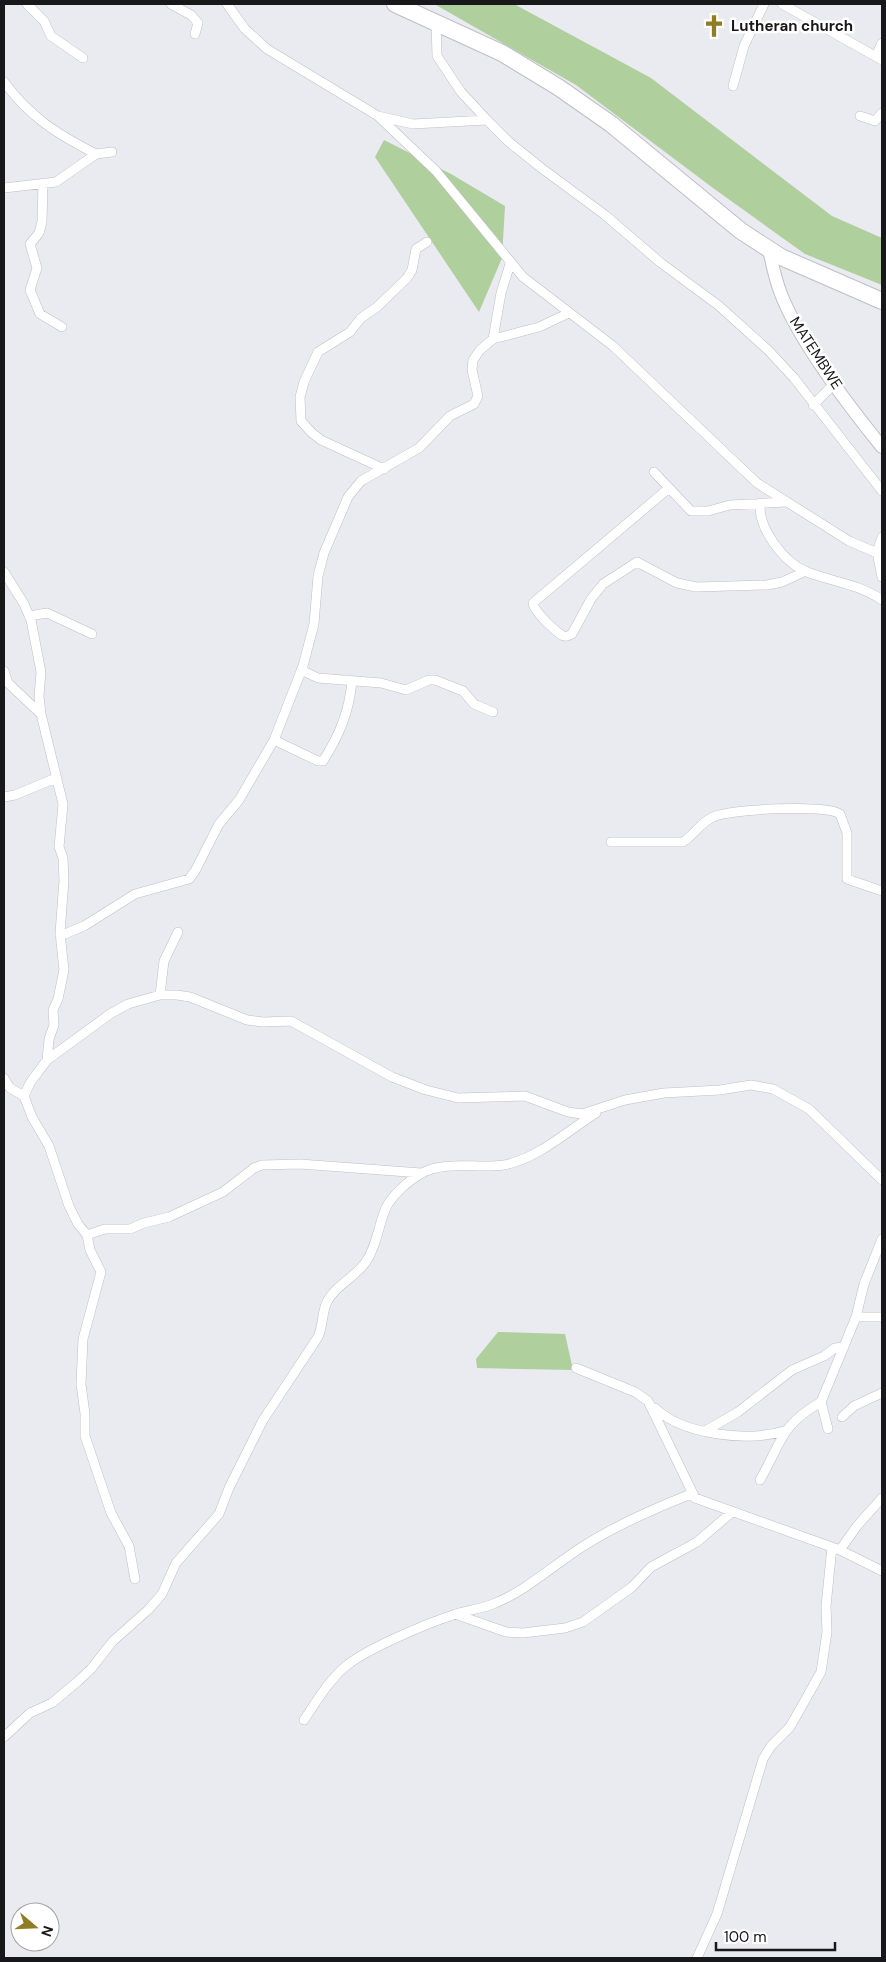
<svg xmlns="http://www.w3.org/2000/svg" width="886" height="1962" viewBox="0 0 886 1962" font-family="'DM Sans',sans-serif">
  <rect width="100%" height="100%" fill="#eaeaf1"/>
  <path fill="#afcf9d" d="M437,4H514L651,78L832,216L882,238V285L805,254L713,188L576,85L436,5Z
    M384,140L451,174L505,206L502,258L479,312L375,157Z
    M498,1332L565,1334L573,1370L477,1368L476,1359Z"/>
  <g fill="none" stroke-linecap="round" stroke-linejoin="round">
    <defs>
      <path id="street" d="M27,4L44,21L51,36L83,58
        M171,4L191,15L198,23L195,34
        M227,4L245,29L267,49L378,116L436,171L523,277L613,346L757,483L849,541L882,555
        M782,4L882,60
        M436,22L437,56L461,92L487,120L509,142L540,167L605,215L661,263L718,305L768,350L794,378L882,491
        M876,56L882,43
        M4,82C31,118 57,134 96,154
        M733,86L744,46L764,4
        M378,116L413,124L487,120
        M860,116L875,121L882,113
        M43,184L42,222L39,233L30,244L37,268L30,290L40,314L62,327
        M4,188L56,182L96,154L112,152
        M493,339L501,293L510,264
        M813,405L835,383
        M384,469L321,440L312,433L301,421L300,397L304,382L318,352L350,332L361,318L377,307L407,278L412,270L416,249L427,242
        M654,472L691,511H708L730,505L785,502
        M669,488L533,603C532,609 557,634 564,636C568,637 569,635 572,634L591,599L603,584L637,562L677,583L696,587L767,585L782,582L806,571
        M760,503C758,528 783,562 807,572C833,582 859,584 882,600
        M882,537L877,552L882,577
        M4,572L24,604L31,620L41,672L39,696L41,714L63,804L59,847L63,858L64,880L60,933L64,970L58,999L53,1010L54,1025L49,1039L47,1060
        M29,616L47,613L92,634
        M301,670L318,678L381,683L406,690L429,680H435L463,691L474,704L493,712
        M4,671L8,683L41,714
        M274,740L318,761H323C340,734 349,712 352,681
        M4,797L15,795L56,778
        M611,842H683C694,835 701,822 713,817C729,809 827,804 840,814L847,833V879L882,891
        M60,936L84,926L135,894L189,879L195,871L219,824L239,800L274,740L303,666L314,624L318,576L324,553L348,497L361,481L419,448L450,416L474,404L478,396L472,370L473,360L480,350L493,339L539,327L569,313
        M160,995L164,961L178,932
        M4,1078L10,1088L24,1096
        M87,1235L105,1229H130L144,1223L169,1217L223,1192L254,1168L262,1165L300,1164L421,1173
        M856,1317H882
        M576,1368L635,1392L648,1401L695,1498L840,1550L882,1571
        M655,1408C683,1435 748,1442 784,1431
        M842,1417L854,1406L882,1393
        M828,1429L821,1402L856,1317L864,1284L882,1239
        M705,1431L738,1412L792,1370L824,1356L835,1348L844,1347
        M760,1480C782,1441 781,1425 821,1402
        M840,1550L857,1526L882,1498
        M135,1579L129,1546L111,1513L85,1436V1414L81,1384L83,1339L101,1272L90,1250L87,1235L78,1224L69,1206L49,1146L32,1117L24,1096L30,1083L47,1060L110,1014L128,1004L160,995H177L190,997L247,1020L263,1022L291,1021L392,1077L426,1090L458,1098L525,1096L568,1112L582,1114L625,1100L664,1093L720,1090L751,1085L773,1089L809,1109L882,1180
        M455,1614L506,1632L523,1633L565,1628L583,1622L632,1587L651,1567L697,1542L732,1512
        M304,1720C316,1702 329,1680 346,1666C368,1648 428,1623 456,1614C468,1610 481,1609 493,1604C526,1591 552,1566 582,1547C616,1525 653,1509 691,1494
        M4,1737L30,1713L52,1703L77,1682L91,1669L113,1641L148,1610L162,1594L176,1563L219,1514L229,1488L263,1420L318,1337C323,1326 322,1314 326,1304C333,1287 354,1278 365,1263C376,1248 378,1228 385,1210C390,1197 409,1180 422,1173C446,1160 478,1169 504,1165C539,1158 567,1131 596,1113
        M697,1958L717,1914L763,1759L771,1746L790,1727L821,1672L827,1632L826,1606L832,1547"/>
      <path id="secondary" d="M769,249C772,264 775,279 781,294C800,343 848,405 882,447"/>
      <path id="highway" d="M395,4L502,53L558,87L611,124L741,231L781,257L882,301"/>
    </defs>
    <use href="#street" stroke="#bebfc5" stroke-width="10"/>
    <use href="#secondary" stroke="#bebfc5" stroke-width="14"/>
    <use href="#highway" stroke="#bebfc5" stroke-width="18"/>
    <use href="#street" stroke="#fff" stroke-width="9"/>
    <use href="#secondary" stroke="#fff" stroke-width="12"/>
    <use href="#highway" stroke="#fff" stroke-width="16"/>
  </g>
  <defs>
    <symbol id="church-bare" viewBox="-9 -9 18 18"><path d="M-1.2-6h2.4v3.5h3.3v2.4h-3.3V6h-2.4V-.1h-3.3v-2.4h3.3Z" fill="#8e7d24" stroke="#fff" stroke-width="2.5" paint-order="stroke"/></symbol>
  </defs>
  <g fill-rule="evenodd">
    <use href="#church-bare" x="698" y="10" width="32" height="32"/>
  </g>
  <g text-anchor="middle" stroke-width="5" stroke-linejoin="round" paint-order="stroke">
    <g font-size="15" font-weight="bold" fill="#18181a" stroke="#fff" text-anchor="start">
      <text x="731" y="31">Lutheran church</text>
    </g>
    <g font-size="15" fill="#18181a" stroke="#fff">
      <text transform="translate(816 353) rotate(57)" y="5">MATEMBWE</text>
    </g>
  </g>
  <rect width="886" height="1962" fill="none" stroke="#18181a" stroke-width="10"/>
  <g transform="translate(35 1927) rotate(109)"><circle r="24" fill="#ffffff" stroke="#a3a3a3"/>
  <path d="M0-4L9 19L0 12L-9 19Z" fill="#8e7d24"/>
  <text y="-8" font-size="14" font-weight="bold" text-anchor="middle" fill="#18181a">N</text>
  </g>
  <path d="M716 1942v8h119v-8" fill="none" stroke="#18181a" stroke-width="2.5"/>
  <text x="724" y="1942" font-size="15" fill="#18181a" stroke="#ffffff" stroke-width="4" paint-order="stroke">100 m</text>
</svg>
